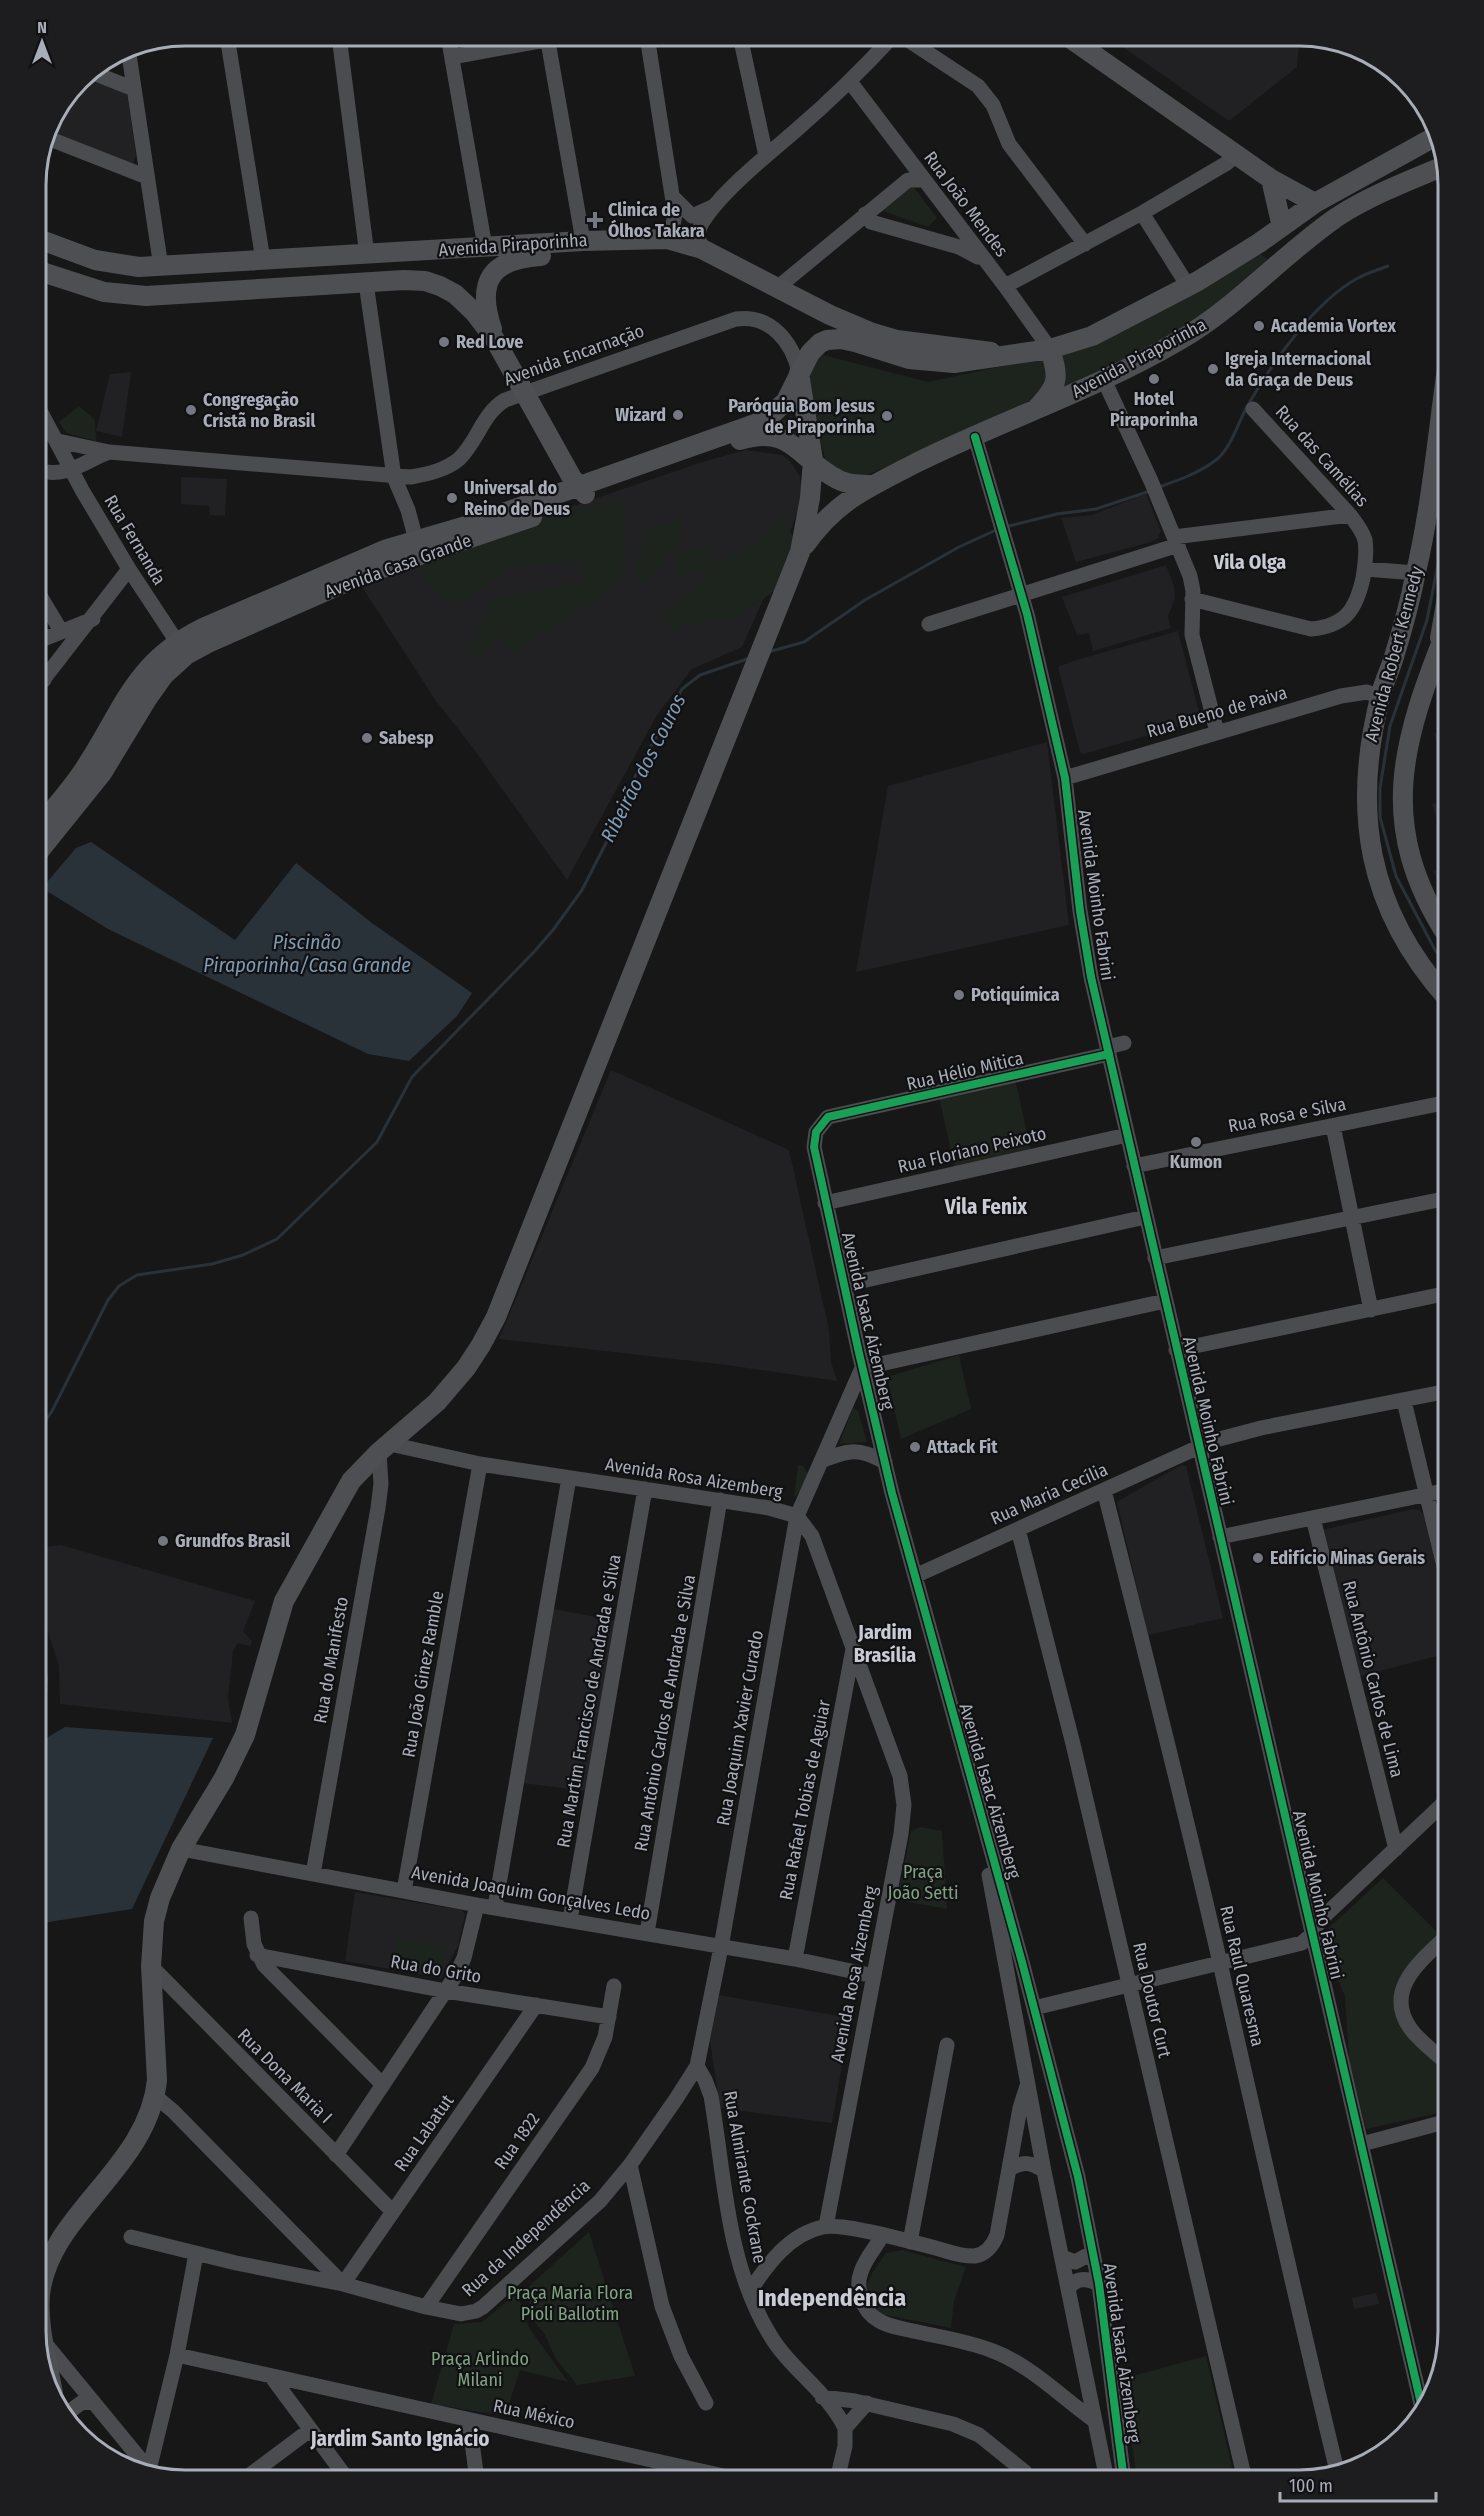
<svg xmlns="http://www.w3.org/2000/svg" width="1484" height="2516" viewBox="0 0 1484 2516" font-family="'Fira Sans Condensed',sans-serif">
  <rect width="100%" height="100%" fill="#171717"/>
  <path fill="#212123" d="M1107,36H1300L1297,67L1229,121Z
    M85,76L127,94L136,156L133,163H126L47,130L80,80Z
    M131,372L122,437L96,431L110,374Z
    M746,450L782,455L790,461L800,477L802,492L799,507L779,564L742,647L692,669L657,715L567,880L470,744L436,701L362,587L409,562L702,462Z
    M181,477L227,479L225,516L210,515L209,506L181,504Z
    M1146,494L1161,531L1158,538L1151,542L1076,562L1061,518L1092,515Z
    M1166,565L1174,586L1175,598L1168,616L1171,628L1093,651L1089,633L1077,635L1062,597Z
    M1178,631L1199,712L1188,724L1083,754L1080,752L1058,667L1073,661Z
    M1448,730V788L1434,733Z
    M1047,742L1069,925L856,972L888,786Z
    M1448,800V851L1447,852L1432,804Z
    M1448,867V900L1433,871Z
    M611,1070L789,1150L829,1330L831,1362L837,1381L727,1365L499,1339Z
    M1181,1465L1186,1466L1223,1618L1148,1635L1117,1502Z
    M1413,1509L1419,1510L1424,1515L1448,1617V1653L1357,1677L1322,1530Z
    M61,1545L255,1601L243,1631L252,1641L250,1646L238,1643L233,1651L228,1698L232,1723L60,1704L59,1665L36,1597V1548Z
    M553,1609L617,1621L587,1791L523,1783Z
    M355,1892L462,1910L465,1914L458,1946L441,1978L345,1961Z
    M719,1995L850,2018L832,2123L720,2108L710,2041Z
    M1376,2293L1379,2304L1354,2309L1352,2298Z"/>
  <path fill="#1d241e" d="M912,185L937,218L928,227L880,210Z
    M1257,251L1267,259L1263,274L1226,304L1117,368L867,475L857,477L838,473L826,462L812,409L809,374L813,363L823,355L928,382L1091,347Z
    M79,406L95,420L96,441L66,433L59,422Z
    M792,415L797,436L773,427Z
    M625,503V561L612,589L513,653L498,635L482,656L468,655L492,599L580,582L587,564L565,561L516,566L455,605L429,586L419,563L587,506Z
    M683,516C683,547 663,560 644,583L633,571L654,521L666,527Z
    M780,516L797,543L781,587L731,619L679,625L672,632L661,616L706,580L705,569L678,577L673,555L707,546L712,563L724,560L759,542Z
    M1014,1075L1031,1150L956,1174L938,1092Z
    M959,1355L971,1409L901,1439L887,1377Z
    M853,1408L858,1411L867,1442L839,1444Z
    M798,1465L803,1466L809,1475L803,1489L794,1498Z
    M920,1827L942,1831L947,1909L897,1900L911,1831Z
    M1383,1878L1440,1935L1398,1994L1448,2077V2111L1366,2129L1349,2059L1345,1996L1319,1937Z
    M398,1938L447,1947L442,1973L393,1964Z
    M589,2232L635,2376L577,2385L556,2359L544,2333L532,2319L527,2288Z
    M902,2250L966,2267L954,2301L951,2328L881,2314L870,2302L866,2287L872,2273L886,2253Z
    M517,2293L529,2328L568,2382L520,2370L505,2416L431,2404L454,2324L482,2322Z
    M1206,2356L1235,2480H1137L1122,2379Z"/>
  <path fill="#2a3239" d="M91,842L235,940L296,863L372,923L472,993L457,1016L409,1061L368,1054L108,929L42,888L76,848Z
    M65,1727L213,1738L132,1909L36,1924V1744Z"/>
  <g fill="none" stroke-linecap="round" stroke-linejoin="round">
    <path stroke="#2a3239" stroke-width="3" d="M1159,487C1179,480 1199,473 1216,460C1232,447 1238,422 1248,405C1272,363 1315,301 1358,278C1367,273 1378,270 1388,266
      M1005,527L1057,514L1096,509L1150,491
      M768,652L804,642L865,600L959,547L996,530
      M1448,968L1435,950L1396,876L1380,817V788L1390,726L1427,620L1448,513
      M36,1435L52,1411L108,1300L119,1286L137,1275L212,1264L243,1255L277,1239L377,1142L412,1077L533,953L553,930L582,890L607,841L638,770L682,689L700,675L750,658
      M36,1721C52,1692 48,1664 36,1635"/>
    <path stroke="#4b4c50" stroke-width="15" d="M227,36L263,260
      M339,36L367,255
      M448,36L485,247
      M547,36L583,241
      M647,36L675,214L672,230L667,239
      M740,36L766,156
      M902,36L978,86L993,105L1009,144L1085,244
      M128,48L161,267
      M452,57L567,36
      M91,72L134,89
      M851,83L1005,286L1050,349
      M45,137L147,177
      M673,197L692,216L712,207
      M1142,213L1188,286
      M865,214L871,222L959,247L978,257
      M702,249C698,239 696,233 702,223C719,194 767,155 794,132C830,101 861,71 893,36
      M366,283L394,477L408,510L416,540
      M1005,286L1142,213L1227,163L1238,154
      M777,288L908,180H923
      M1104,380L1151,481L1190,576L1193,591L1192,635L1217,732
      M36,403L82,490L129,569L183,651
      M975,437L1027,614L1065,778L1080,911L1091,977L1423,2412
      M58,441L109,452L411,477C428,474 446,470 459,459C478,441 482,414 505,400L736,319C770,314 793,342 799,373
      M36,470C66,479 83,462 109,452
      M1174,537L1350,515
      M1365,569L1416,573
      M36,589L61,631
      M1192,599L1311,629C1345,626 1356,610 1363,578C1365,566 1367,552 1365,540C1362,530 1356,523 1350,515L1253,409
      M929,624L1178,545
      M36,642L93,619
      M36,659L40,664L44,680
      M36,689L129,569
      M1065,778L1341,696L1367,692L1380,697
      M1107,1047L1124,1043
      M1109,1054L828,1117L816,1132L814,1147L859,1353L892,1493L1022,1962L1078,2177L1099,2284L1124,2480
      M1333,1126L1371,1310
      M1134,1166L1448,1102
      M825,1203L1127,1135
      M1155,1258L1448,1198
      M844,1285L1145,1217
      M1176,1350L1448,1293
      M862,1368L1165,1301
      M1404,1401L1448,1583
      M390,1444L480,1464L769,1508L797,1516L812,1536L900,1776L904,1805L901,1834L826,2226
      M821,1461C849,1450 858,1447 885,1462
      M1104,1490C1144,1648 1184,1805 1220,1963C1258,2132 1296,2302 1337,2471
      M1313,1518L1396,1849
      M1018,1529L1073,1744L1245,2480
      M1220,1537L1448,1490
      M915,1576L1212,1441L1261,1428L1448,1391
      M181,1849L477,1905L795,1959L874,1976
      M313,1874L378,1508L381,1484L379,1452
      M989,1875L1044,2171L1107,2480
      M404,1891L480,1464
      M495,1907L569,1478
      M251,1918L254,1944L264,1965L383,2085
      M570,1920L645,1489
      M647,1933L720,1500
      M257,1955L446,1991L609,2017
      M795,1959L853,1649
      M151,1966L393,2212
      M1034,2008L1302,1943L1312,1934L1320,1920L1448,1799
      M1448,2064C1436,2053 1420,2042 1410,2028C1383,1989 1422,1960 1448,1935
      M697,2066L705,2080L711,2096C725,2177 726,2263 770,2335C790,2369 828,2392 845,2428V2446L837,2480
      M155,2096L173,2111L343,2284L536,2005
      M1362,2144L1448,2121
      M336,2155L456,1975L464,1958L477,1905
      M630,2165L662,2306L681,2356L706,2403
      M1009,2169C1024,2161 1031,2162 1044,2171
      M882,2236C876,2247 865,2259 861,2272C855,2288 862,2311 878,2320C888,2327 901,2328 913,2331C940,2337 968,2341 993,2351C1032,2366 1062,2398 1095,2421
      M131,2237L236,2263L343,2284L426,2307L461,2314L476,2311L483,2307L600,2201L630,2165L676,2099L697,2066L721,1947L797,1516L862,1368
      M910,2242L947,2045
      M1062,2257L1075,2262L1092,2253
      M1068,2289C1076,2277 1087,2278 1099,2284
      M749,2292C767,2265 789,2234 823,2227C842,2222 916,2243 939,2249C950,2252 963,2257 975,2256C987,2254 993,2245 997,2235L1020,2108L1027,2086
      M426,2307L592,2068L605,2037L614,1986
      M44,2342L150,2471
      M177,2355L742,2480
      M271,2376L348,2480
      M822,2397L855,2401L953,2424L979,2435L1025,2472
      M66,2414L81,2403L93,2401
      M469,2420L477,2480
      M845,2428L867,2403
      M149,2470L177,2355L196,2254
      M243,2480L310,2430"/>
    <path stroke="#4d4f52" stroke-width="20" d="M1067,36L1271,179L1315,203
      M1271,179L1282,227
      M36,238L95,260L139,267L583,241L667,239L702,249L830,315L870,332L897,340L991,352
      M36,270L104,292L146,296L404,280L425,281L440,286L455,294L474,312L494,338L572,478L585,494
      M492,329C476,281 491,259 541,256
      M1038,407C1059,384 1059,378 1050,349
      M740,440C792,424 798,459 837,479C848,485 861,485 873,485
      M805,545C836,501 866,489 912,465C1000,421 1095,390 1180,340C1238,306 1282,255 1337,217C1369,196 1408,181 1444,166
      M1440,638L1448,592
      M36,830C53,809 73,788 87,765C125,706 135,662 203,628L387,549L469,525L758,423L769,417L786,401L810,353L820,343L827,340L841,339L855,342L909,359L954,363L1050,349L1092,336L1198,281L1259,243L1315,203L1436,136
      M36,855L102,773L147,699L164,675L186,655L210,642L367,573L532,517
      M1448,937C1375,824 1402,742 1448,626
      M1448,999C1367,909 1351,810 1381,694C1384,682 1389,672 1393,660C1402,631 1410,602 1416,572C1432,503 1438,431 1448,361
      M54,2400C49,2366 37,2329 40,2295C48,2214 148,2169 157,2080L151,1966L154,1921L160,1898L181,1849L224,1778L245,1735L284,1601L351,1481L379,1452L437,1402L466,1368L481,1345L496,1317L800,552L810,498L813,460L799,373"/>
    <defs>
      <path id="cycleway" d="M975,437L1027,614L1065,778L1080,911L1091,977L1423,2412
        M1109,1054L828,1117L816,1132L814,1147L859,1353L892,1493L1022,1962L1078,2177L1099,2284L1124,2480"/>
    </defs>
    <use href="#cycleway" stroke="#111113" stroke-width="11"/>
    <use href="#cycleway" stroke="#1a9f57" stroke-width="8"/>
  </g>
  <g fill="#757880" stroke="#111113" stroke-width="2">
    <path d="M592 211h6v6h6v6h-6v6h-6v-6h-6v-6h6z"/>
    <circle cx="1259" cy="326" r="6"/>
    <circle cx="444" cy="342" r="6"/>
    <circle cx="1213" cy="369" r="6"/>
    <circle cx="1154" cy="379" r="6"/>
    <circle cx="191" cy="410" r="6"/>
    <circle cx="678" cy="415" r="6"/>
    <circle cx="887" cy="416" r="6"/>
    <circle cx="452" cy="498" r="6"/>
    <circle cx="367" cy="738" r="6"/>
    <circle cx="959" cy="995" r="6"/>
    <circle cx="1196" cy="1142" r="6"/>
    <circle cx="915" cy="1447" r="6"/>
    <circle cx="163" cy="1541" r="6"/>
    <circle cx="1258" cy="1558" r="6"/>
  </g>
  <g text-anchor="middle" stroke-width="4.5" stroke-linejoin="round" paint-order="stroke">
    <g font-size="18" fill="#a8adb8" stroke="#111113">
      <text transform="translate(966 204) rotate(53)" y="6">Rua João Mendes</text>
      <text transform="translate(513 245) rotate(-4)" y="6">Avenida Piraporinha</text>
      <text transform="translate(574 355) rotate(-20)" y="6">Avenida Encarnação</text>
      <text transform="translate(1139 358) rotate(-28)" y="6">Avenida Piraporinha</text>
      <text transform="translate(1322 456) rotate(48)" y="6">Rua das Camélias</text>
      <text transform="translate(135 540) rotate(59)" y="6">Rua Fernanda</text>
      <text transform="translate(398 566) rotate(-20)" y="6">Avenida Casa Grande</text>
      <text transform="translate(1394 654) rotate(-75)" y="6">Avenida Robert Kennedy</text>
      <text transform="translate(1217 712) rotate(-16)" y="6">Rua Bueno de Paiva</text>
      <text transform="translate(1096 895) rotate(82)" y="6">Avenida Moinho Fabrini</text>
      <text transform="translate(965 1071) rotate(-13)" y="6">Rua Hélio Mitica</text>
      <text transform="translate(1287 1115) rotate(-11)" y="6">Rua Rosa e Silva</text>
      <text transform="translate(972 1150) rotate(-13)" y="6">Rua Floriano Peixoto</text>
      <text transform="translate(868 1321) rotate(77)" y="6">Avenida Isaac Aizemberg</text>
      <text transform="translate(1208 1421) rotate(77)" y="6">Avenida Moinho Fabrini</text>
      <text transform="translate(694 1478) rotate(9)" y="6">Avenida Rosa Aizemberg</text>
      <text transform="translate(1049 1494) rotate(-24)" y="6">Rua Maria Cecília</text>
      <text transform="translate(331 1660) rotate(-80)" y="6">Rua do Manifesto</text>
      <text transform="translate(423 1674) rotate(-80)" y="6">Rua João Ginez Ramble</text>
      <text transform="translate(1373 1679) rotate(76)" y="6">Rua Antônio Carlos de Lima</text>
      <text transform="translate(589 1701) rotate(-80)" y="6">Rua Martim Francisco de Andrada e Silva</text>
      <text transform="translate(665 1713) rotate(-80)" y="6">Rua Antônio Carlos de Andrada e Silva</text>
      <text transform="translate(740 1728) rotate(-80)" y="6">Rua Joaquim Xavier Curado</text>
      <text transform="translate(990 1791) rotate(74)" y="6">Avenida Isaac Aizemberg</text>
      <text transform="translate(805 1800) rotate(-79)" y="6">Rua Rafael Tobias de Aguiar</text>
      <text transform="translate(531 1893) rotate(10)" y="6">Avenida Joaquim Gonçalves Ledo</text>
      <text transform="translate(1318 1895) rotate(77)" y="6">Avenida Moinho Fabrini</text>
      <text transform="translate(436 1969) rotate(10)" y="6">Rua do Grito</text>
      <text transform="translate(854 1974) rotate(-79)" y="6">Avenida Rosa Aizemberg</text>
      <text transform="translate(1242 1976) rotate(77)" y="6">Rua Raul Quaresma</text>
      <text transform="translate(1152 2000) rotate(77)" y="6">Rua Doutor Curt</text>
      <text transform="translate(285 2076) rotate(45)" y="6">Rua Dona Maria I</text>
      <text transform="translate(424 2133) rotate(-55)" y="6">Rua Labatut</text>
      <text transform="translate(517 2141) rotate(-55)" y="6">Rua 1822</text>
      <text transform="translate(745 2177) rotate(80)" y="6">Rua Almirante Cockrane</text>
      <text transform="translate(526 2238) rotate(-42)" y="6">Rua da Independência</text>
      <text transform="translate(1122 2353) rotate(82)" y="6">Avenida Isaac Aizemberg</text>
      <text transform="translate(534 2414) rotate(12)" y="6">Rua México</text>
    </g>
    <g font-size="18" font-weight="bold" fill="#a8adb8" stroke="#111113" text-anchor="start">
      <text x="608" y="216">Clinica de<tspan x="608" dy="21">Ólhos Takara</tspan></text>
      <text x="1271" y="332">Academia Vortex</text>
      <text x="456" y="348">Red Love</text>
      <text x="1225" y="365">Igreja Internacional<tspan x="1225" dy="21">da Graça de Deus</tspan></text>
      <text x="1154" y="405" text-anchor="middle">Hotel<tspan x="1154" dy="21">Piraporinha</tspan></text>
      <text x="203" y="406">Congregação<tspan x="203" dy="21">Cristã no Brasil</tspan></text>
      <text x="875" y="412" text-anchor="end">Paróquia Bom Jesus<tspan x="875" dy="21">de Piraporinha</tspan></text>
      <text x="666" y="421" text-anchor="end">Wizard</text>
      <text x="464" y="494">Universal do<tspan x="464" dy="21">Reino de Deus</tspan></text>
      <text x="379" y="744">Sabesp</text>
      <text x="971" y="1001">Potiquímica</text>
      <text x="1196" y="1168" text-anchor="middle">Kumon</text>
      <text x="927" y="1453">Attack Fit</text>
      <text x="175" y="1547">Grundfos Brasil</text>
      <text x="1270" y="1564">Edifício Minas Gerais</text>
    </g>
    <g font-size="18" fill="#7fa381" stroke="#111113">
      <text x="923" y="1878">Praça<tspan x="923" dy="21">João Setti</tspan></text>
      <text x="570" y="2299">Praça Maria Flora<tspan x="570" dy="21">Pioli Ballotim</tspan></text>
      <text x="480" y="2365">Praça Arlindo<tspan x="480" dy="21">Milani</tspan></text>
    </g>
    <g font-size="20" font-weight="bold" fill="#c9ccd4" stroke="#111113">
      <text x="1250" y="569">Vila Olga</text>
      <text x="885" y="1639">Jardim<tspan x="885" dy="23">Brasília</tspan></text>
    </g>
    <g font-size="20" font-style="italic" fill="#7f9bb3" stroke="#111113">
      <text transform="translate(643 768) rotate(-63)" y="7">Ribeirão dos Couros</text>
      <text x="307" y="949">Piscinão<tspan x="307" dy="23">Piraporinha/Casa Grande</tspan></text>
    </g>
    <g font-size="21" font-weight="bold" fill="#c9ccd4" stroke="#111113">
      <text x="986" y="1214">Vila Fenix</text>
      <text x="400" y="2446">Jardim Santo Ignácio</text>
    </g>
    <g font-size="24" font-weight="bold" fill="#c9ccd4" stroke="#111113">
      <text x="832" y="2306">Independência</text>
    </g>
  </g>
  <path d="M0 0H1484V2516H0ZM185 46H1299A139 139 0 0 1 1438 185V2331A139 139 0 0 1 1299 2470H185A139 139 0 0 1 46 2331V185A139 139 0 0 1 185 46Z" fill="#1d1d20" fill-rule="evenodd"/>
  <path fill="none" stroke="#a8adb8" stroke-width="3" d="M185 46H1299A139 139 0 0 1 1438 185V2331A139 139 0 0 1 1299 2470H185A139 139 0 0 1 46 2331V185A139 139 0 0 1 185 46Z"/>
  <g transform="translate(42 42)" stroke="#111113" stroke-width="4.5" paint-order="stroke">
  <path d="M0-4.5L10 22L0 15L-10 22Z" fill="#a8adb8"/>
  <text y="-9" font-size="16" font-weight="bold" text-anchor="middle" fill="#a8adb8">N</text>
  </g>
  <path d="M1280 2492v9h156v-9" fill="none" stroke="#a8adb8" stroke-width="3"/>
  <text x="1289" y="2492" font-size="18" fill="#a8adb8" stroke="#111113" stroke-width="4.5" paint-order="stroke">100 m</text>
</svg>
